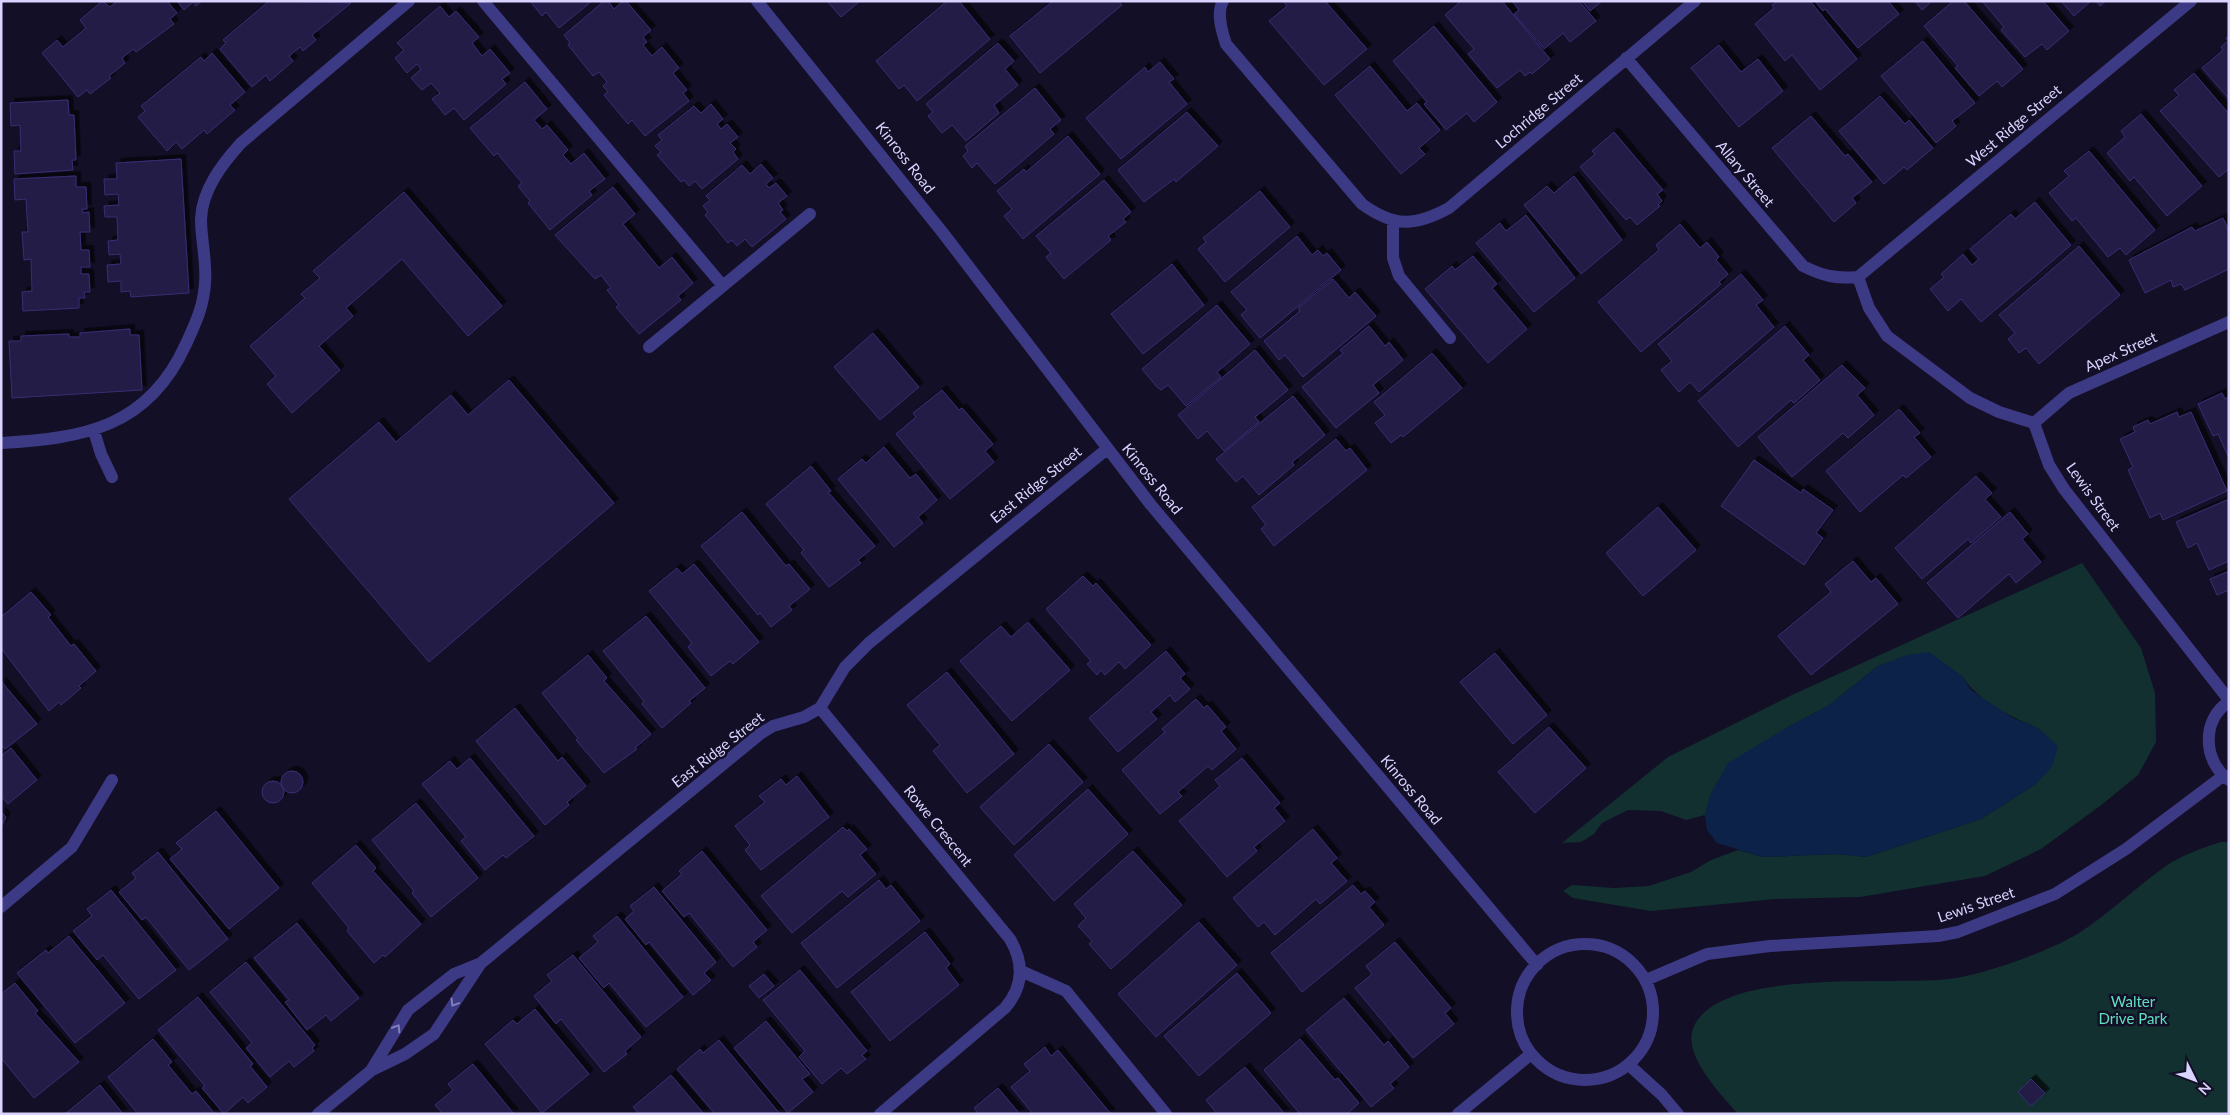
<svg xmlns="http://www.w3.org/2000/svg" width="2230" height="1115" viewBox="0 0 2230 1115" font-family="Lato,sans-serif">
  <defs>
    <filter id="shadow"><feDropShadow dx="4.5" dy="-4.5" stdDeviation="0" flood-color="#0009"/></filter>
  </defs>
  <rect width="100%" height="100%" fill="#130f26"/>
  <path fill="#12302f" d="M2082,563L2141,648L2155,693L2156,742L2138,775L2100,806L2041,849L1985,876L1860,897L1775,899L1651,911L1573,898L1563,891L1572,885L1614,888L1649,886L1691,872L1711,860L1738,850L1763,857L1837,854L1866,857L1981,819L2036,784L2038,728C2011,717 1978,701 1962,676L1878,666L1828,706L1786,728L1711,793L1705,815L1686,820L1661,811L1628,810L1602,823L1594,834L1581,842L1562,843L1668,757L1792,695Z
    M2221,842H2229V1114H1738C1721,1094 1679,1053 1695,1024C1727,967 1890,986 1948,979C1981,976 2050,951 2079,933C2110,913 2136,887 2166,866C2182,855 2202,848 2221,842Z"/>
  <path fill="#0c2248" d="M1929,652L1962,676L1971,690L2013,718L2038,728L2058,746L2052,767L2036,784L1981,819L1866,857L1837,854L1763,857L1717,843L1707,830L1705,815L1711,793L1728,763L1786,728L1828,706L1878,666L1907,655Z"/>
  <path fill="#241b47" stroke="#3b2d73" filter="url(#shadow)" d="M102,1L110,7L117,1H167L177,13L170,19L174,24L136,52L133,49L122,58L125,63L109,76L111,78L90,94L87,90L78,97L42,53L57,40L63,47L86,28L80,20Z
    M177,1H202L196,6L193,2L184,10Z
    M269,1L351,3L312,35L316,40L303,51L300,47L289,56L293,61L270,81L266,75L252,87L220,49L226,43L223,40Z
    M530,1H592L559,28L546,12L542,16Z
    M604,1H608L614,9L623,1H626L651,30L643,37L647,42L643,45L652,56L662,47L679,68L673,73L687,90L683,93L689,101L645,136L632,120L628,124L604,95L608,92L603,86L607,82L599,72L593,76L568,45L570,43L564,35Z
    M827,1H860L841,17Z
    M947,1H959L990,39L917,101L904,85L899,89L876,61Z
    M1053,1H1119L1122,5L1040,73L1010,36Z
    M1283,1H1325L1367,49L1324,85L1269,21L1287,6Z
    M1461,1H1502L1550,59L1532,74L1530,72L1525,76L1520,70L1497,88L1468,54L1474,49L1445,15Z
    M1512,1H1579L1596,21L1570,42L1563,33L1544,49L1514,14L1519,10Z
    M1582,1H1602L1590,11Z
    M1778,1H1810L1857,59L1820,90L1792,55L1785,61L1755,24L1774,8L1772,5Z
    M1815,1H1888L1899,14L1858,48L1825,9L1823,11Z
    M1915,1H1932L1922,10Z
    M1953,1H1964L2023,69L2002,87L1997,81L1979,96L1955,68L1958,66L1924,26Z
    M1982,1H2043L2069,31L2047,50L2042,44L2025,57L2001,30L2004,27Z
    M2061,1H2091L2074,16Z
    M2096,1H2106L2100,6Z
    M440,6L449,17L456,11L479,37L472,43L482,56L490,49L510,73L502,79L506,84L464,120L454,108L445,115L432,99L440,93L431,83L422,90L411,78L421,69L417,64L407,73L395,58L404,50L397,43Z
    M1434,26L1497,102L1474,122L1467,113L1446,130L1424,104L1427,102L1393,61Z
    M2229,36V99L2202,68L2223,50L2221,47L2228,41L2226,38Z
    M1923,41L1975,103L1952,121L1956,126L1936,143L1881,76Z
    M998,43L1014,61L1005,69L1018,85L994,105L999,113L966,141L952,125L942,133L928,116L933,112L926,104Z
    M1719,45L1741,72L1758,59L1783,91L1739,127L1691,68Z
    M212,53L245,92L230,105L235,110L207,134L204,130L182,149L176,142L167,151L138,117L145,111L141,106L201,57L204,61Z
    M1160,62L1174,79L1169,82L1187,104L1121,159L1086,118L1145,67L1148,72Z
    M1370,66L1407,111L1417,103L1440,130L1419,148L1425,154L1401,174L1335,95Z
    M2194,73L2229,114V169L2219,177L2160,111L2179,95L2174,90Z
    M525,82L547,109L534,120L542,129L547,125L568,150L563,155L571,164L584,153L605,179L589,191L592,195L550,230L528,203L530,201L518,186L522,183L497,153L494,156L470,128Z
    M1035,88L1061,120L1050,129L1054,134L995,184L977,163L972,168L963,156L968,151L965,146Z
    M1880,96L1905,124L1909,120L1933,148L1907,170L1904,167L1884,184L1839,131Z
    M68,100L69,115H74L76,160H72L73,170L15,174L14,151H21L20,125L11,126L10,103Z
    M711,104L723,119L717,124L721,129L727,124L738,137L730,143L736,149L733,152L738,159L702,189L695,181L689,186L684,180L681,182L657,155L661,152L655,146L662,140L658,135L694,106L701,113Z
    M1187,112L1218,146L1176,182L1174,179L1144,202L1118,170Z
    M2141,114L2202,186L2167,216L2134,177L2130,181L2107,153L2125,137L2121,131Z
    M1811,116L1845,156L1848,154L1872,182L1852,198L1856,203L1834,222L1772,148Z
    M1614,132L1663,190L1657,194L1662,201L1658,205L1660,206L1637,225L1630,217L1626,220L1580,167L1595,154L1592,151Z
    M1068,136L1100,174L1023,239L1004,216L1012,209L997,191L1024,169L1026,172Z
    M2089,151L2155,230L2126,255L2120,248L2108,257L2076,218L2072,221L2049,193L2069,176L2064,171Z
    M181,159L189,293L131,297L130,291L121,292V281L108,282L107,265L121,264L120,254L109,255L108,241L118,240L117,217H105L104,206L119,205L118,194L105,195L104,179H117L116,163Z
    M761,164L773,178L766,184L769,188L776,183L787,196L778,203L783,210L780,212L786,219L752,247L745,239L737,246L732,240L728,243L705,215L708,212L703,206L710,200L706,196L742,165L750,174Z
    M76,176V187H86L87,209H82L83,213L89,212L90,232H80L81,250H89L90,267H81V274H89L90,292H84L85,298H79V308L23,311L22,292L32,291L31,259L24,260L22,232H28L26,199L15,200L14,179Z
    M1574,176L1622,240L1581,274L1524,205L1547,186L1554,193Z
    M1104,180L1131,212L1123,219L1126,222L1108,236L1111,240L1064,279L1046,257L1051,253L1036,236Z
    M613,187L635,214L623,224L659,268L672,257L693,283L678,296L681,300L639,334L616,307L619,305L607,290L611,288L601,275L595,279L555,235Z
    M1260,191L1290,227L1225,282L1198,249L1206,242L1203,238Z
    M404,192L502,306L468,336L402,259L346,308L353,316L319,346L340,370L292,413L267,384L276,376L250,346L305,298L301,294L320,278L313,271Z
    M2035,202L2071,245L1981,322L1961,299L1948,311L1930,289L1944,277L1941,274L1963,254L1972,265L1979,259L1970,249L2011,214L2015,219Z
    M1526,215L1575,278L1534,312L1476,243L1500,223L1506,231Z
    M2223,218L2229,231V269L2185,290L2181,284L2173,287L2171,280L2145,293L2129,260L2192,227L2195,231Z
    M1680,224L1700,248L1707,242L1719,257L1716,260L1728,274L1719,282L1721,284L1641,352L1598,302L1659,250L1656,245Z
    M1297,236L1312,255L1318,250L1323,256L1327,253L1341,270L1260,338L1241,315L1247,310L1231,292Z
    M2079,246L2120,295L2039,364L2026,348L2019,353L2008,339L2015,333L1999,315Z
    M1473,256L1497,284L1492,288L1527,329L1488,363L1425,289L1452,266L1455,270Z
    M1172,264L1204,305L1143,354L1111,314Z
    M1741,274L1763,300L1756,305L1774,327L1699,392L1690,382L1679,392L1661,370L1672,361L1658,344Z
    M1333,279L1349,298L1355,292L1376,316L1303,377L1285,355L1279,360L1264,341L1300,311L1298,308Z
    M1217,305L1250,344L1217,372L1221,377L1186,406L1168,385L1161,390L1157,387L1142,369Z
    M1369,326L1385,346L1389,342L1403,360L1373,385L1379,393L1336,428L1302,387L1343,353L1340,350Z
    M1785,326L1809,355L1803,360L1820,380L1794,403L1791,400L1738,447L1698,401Z
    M130,329V335H139L142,390L12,398L9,341H21V336L69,334V337H80V333Z
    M873,333L919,387L880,420L834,367Z
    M1255,350L1288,390L1255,417L1259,422L1224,451L1207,431L1198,439L1178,415Z
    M1432,353L1462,388L1403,437L1401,435L1391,443L1375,423L1385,415L1374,402Z
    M1842,365L1865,388L1857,395L1874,415L1848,438L1843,433L1792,477L1758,437Z
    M509,380L614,503L429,662L289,499L379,422L396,442L451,395L468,415Z
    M942,390L959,410L962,408L993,444L985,451L994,462L950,499L896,434L916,417L913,413Z
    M2222,393L2225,399L2229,397V458L2218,434L2213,436L2198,404Z
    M1293,396L1325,435L1292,462L1294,465L1259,495L1243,476L1236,482L1216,459Z
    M1899,409L1920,433L1914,437L1931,457L1906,478L1903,475L1860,512L1826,471Z
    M2177,412L2179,417L2191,412L2227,491L2163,520L2160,513L2150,518L2128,470L2133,467L2120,439L2135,432L2133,427L2148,420L2150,424Z
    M1336,439L1346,451L1350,448L1367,470L1274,546L1261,529L1266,525L1252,507Z
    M884,447L910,478L916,474L937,500L918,517L923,523L894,547L838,479L862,459L866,463Z
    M1754,460L1801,493L1803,489L1833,510L1816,533L1823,538L1804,565L1721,506Z
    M811,466L831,491L828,492L875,546L858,560L861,563L829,587L801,553L804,550L766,504Z
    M1976,476L1992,493L1985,499L2001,517L1971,543L1968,539L1922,579L1895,548Z
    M2229,499V561L2209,570L2197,543L2188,548L2176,522Z
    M1658,507L1696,550L1643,596L1606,553Z
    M742,512L786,566L789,564L810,589L789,606L792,610L771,627L760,613L758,615L701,546Z
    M2010,512L2028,534L2022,539L2041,562L2016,583L2009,574L1958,618L1927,583Z
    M1853,561L1871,582L1876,578L1898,604L1811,675L1778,636L1831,592L1825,584Z
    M694,564L759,642L733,664L730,661L711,676L688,647L692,643L649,591L677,568L682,574Z
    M2229,571V590L2217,595L2210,579Z
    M1083,576L1093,586L1096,583L1151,645L1125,669L1119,662L1105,675L1101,670L1097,675L1087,664L1091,661L1046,609Z
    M31,592L51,615L48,617L71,646L74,644L96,671L79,686L81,688L61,705L59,702L49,711L1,648V617Z
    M646,616L705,688L689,701L691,703L662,728L642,704L644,701L603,651Z
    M1028,622L1070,670L1012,721L960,661L1001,626L1011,637Z
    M1166,651L1185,674L1180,678L1190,689L1175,702L1170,695L1151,712L1157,719L1118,752L1089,718Z
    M1495,653L1547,715L1513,744L1460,682Z
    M588,655L607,678L604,681L651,734L635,748L637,749L604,773L576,740L578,738L542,693Z
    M947,672L1014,754L967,793L933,751L940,745L907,705Z
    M1,681L37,724L5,749L1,745Z
    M1196,699L1204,708L1207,705L1226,727L1221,731L1236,749L1212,770L1208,766L1178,792L1182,796L1160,814L1122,770L1165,732L1162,729Z
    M515,708L558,761L562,757L586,786L567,802L569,805L545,825L476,741Z
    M1549,727L1586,768L1535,813L1498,772Z
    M1049,744L1083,782L1014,845L980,807Z
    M11,748L37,780L8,804L1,796V756Z
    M470,758L534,836L506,858L503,855L485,870L461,841L466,837L422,784L450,761L457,769Z
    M1242,758L1280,803L1274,808L1285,821L1254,847L1257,851L1227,877L1179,821L1220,786L1215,780Z
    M281 782a11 11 0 1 1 22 0a11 11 0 1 1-22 0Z
    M797,776L829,817L761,870L745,850L750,845L735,826L765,802L759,796L781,779L786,785Z
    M262 792a11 11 0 1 1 22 0a11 11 0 1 1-22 0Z
    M1088,789L1128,834L1054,901L1014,855Z
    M416,803L478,878L431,917L412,893L414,891L372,840Z
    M216,811L279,888L229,929L170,859L182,849L176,843Z
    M1,812L6,817L1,827Z
    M843,827L847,831L849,829L867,849L860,855L876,874L848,897L842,891L792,933L761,896Z
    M1313,829L1337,858L1331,863L1347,881L1320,904L1316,899L1275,935L1264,922L1258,927L1233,898Z
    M356,845L376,868L373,871L421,924L385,957L383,955L374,963L347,931L349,928L312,883Z
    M702,851L767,930L753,942L757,947L733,967L689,913L684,917L662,891L682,874L679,871Z
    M1133,851L1182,905L1111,969L1089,944L1092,941L1078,926L1086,918L1074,904Z
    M158,852L228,939L189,970L146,917L142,920L119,892L136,878L132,873Z
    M879,880L886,889L891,885L920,921L837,988L801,943Z
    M1353,885L1361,894L1365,891L1375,902L1369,907L1384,925L1302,992L1271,953Z
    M654,887L716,962L704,973L711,980L693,995L649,942L646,945L625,919L634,911L630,906Z
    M111,890L176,970L139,999L103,955L97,960L73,931L92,916L87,909Z
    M617,916L683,997L646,1027L609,983L604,988L579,958L598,942L593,936Z
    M1199,922L1237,965L1156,1037L1118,994Z
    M297,923L359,998L331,1021L326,1015L307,1030L285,1002L289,1000L254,958Z
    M925,932L950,964L946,968L959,985L890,1041L851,992Z
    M69,936L125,1003L75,1043L17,973L46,950L48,953Z
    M1395,942L1451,1008L1445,1013L1454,1024L1413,1058L1355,988L1372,974L1366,966Z
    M573,955L641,1037L625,1051L627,1054L604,1072L561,1019L556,1024L534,996L552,981L547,975Z
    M246,962L315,1045L312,1048L314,1051L294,1067L289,1061L270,1077L246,1048L252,1043L210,992Z
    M800,970L867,1051L862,1055L866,1059L847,1074L841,1068L822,1084L799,1057L805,1051L763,1000Z
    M1237,973L1271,1013L1199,1076L1164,1036Z
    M764,974L774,986L759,998L749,986Z
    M15,983L38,1011L35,1013L79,1062L34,1098L1,1058V994Z
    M198,997L253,1064L250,1066L267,1087L248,1103L243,1097L224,1114L202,1088L205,1086L158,1030Z
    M1344,998L1384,1045L1388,1041L1409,1067L1390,1084L1394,1088L1371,1107L1306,1030Z
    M535,1009L589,1074L542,1113L485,1044L513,1020L517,1024Z
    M766,1021L810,1074L802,1079L813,1092L788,1113L734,1048Z
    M153,1039L172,1062L168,1065L192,1094L196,1091L215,1114H138L108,1077Z
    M1300,1039L1335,1080L1338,1078L1359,1103L1347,1114H1300L1264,1070Z
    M719,1040L780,1114H715L677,1069L700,1049L703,1053Z
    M1045,1047L1051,1056L1058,1050L1111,1114H1033L1011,1087L1030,1071L1024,1064Z
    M473,1064L514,1114H443L435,1105L453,1090L448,1084Z
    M1245,1067L1285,1114H1217L1206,1100Z
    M671,1075L704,1114H639L633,1107Z
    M2031,1079L2045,1093L2031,1106L2018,1092Z
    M100,1085L123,1114H65Z
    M998,1088L1020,1114H979L974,1108Z"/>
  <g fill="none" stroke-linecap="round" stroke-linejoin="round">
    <path stroke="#3d3a85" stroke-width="12" d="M483,1L723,286
      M757,1L943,233L1151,505L1537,965
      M1223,1C1216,13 1222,32 1226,44L1362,204C1394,227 1414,227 1449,208L1695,1
      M1626,58L1803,266C1823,276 1836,279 1858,277
      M1393,221V258L1399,276L1450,338
      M1858,277L1869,308L1887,336L1970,398L1999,412L2034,423L2049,465L2064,489L2229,700
      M1858,277L2191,1
      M649,347L810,214
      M2034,423L2069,393L2229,322
      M94,431L101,454L112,477
      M1,443C84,438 148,428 186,344C196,322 203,308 205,284C207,262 201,240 201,219C202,190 222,164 241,143L409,1
      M2229,702C2201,719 2203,762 2229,780
      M820,708L1010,939C1024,963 1024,986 1005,1008L880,1114
      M1,907L72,847L112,780
      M1517 1012a68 68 0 1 1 136 0a68 68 0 1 1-136 0Z
      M1021,971L1066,991L1166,1114
      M1646,980L1707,954L1770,946L1938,936L1958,932L2055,894L2126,849L2223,776
      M1629,1065L1662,1095L1678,1114
      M372,1069L408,1010L454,974L481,963
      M318,1114L372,1070L405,1054L434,1034L481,963L760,734L773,726L804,717L820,708L845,667L869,643L1107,449
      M1458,1114L1531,1054"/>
  </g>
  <defs><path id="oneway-chevron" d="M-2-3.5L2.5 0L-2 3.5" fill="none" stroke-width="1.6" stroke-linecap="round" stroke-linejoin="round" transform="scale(1.25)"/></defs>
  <g stroke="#837fbc">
    <use href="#oneway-chevron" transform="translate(454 1003) rotate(121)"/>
    <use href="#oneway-chevron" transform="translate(397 1028) rotate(-58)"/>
  </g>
  <g text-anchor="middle" stroke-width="5" stroke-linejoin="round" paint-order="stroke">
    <g font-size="15" fill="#d9d4ff" stroke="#130f26">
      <text transform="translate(1539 111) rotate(-40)" y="5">Lochridge Street</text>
      <text transform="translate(2014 126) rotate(-40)" y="5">West Ridge Street</text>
      <text transform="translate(905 158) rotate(52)" y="5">Kinross Road</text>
      <text transform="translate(1745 174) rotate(50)" y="5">Allary Street</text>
      <text transform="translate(2121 352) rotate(-24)" y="5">Apex Street</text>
      <text transform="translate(1152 479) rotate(51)" y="5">Kinross Road</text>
      <text transform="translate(1036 485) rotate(-39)" y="5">East Ridge Street</text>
      <text transform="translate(2093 497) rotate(54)" y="5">Lewis Street</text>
      <text transform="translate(718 750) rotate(-38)" y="5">East Ridge Street</text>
      <text transform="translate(1411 790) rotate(50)" y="5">Kinross Road</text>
      <text transform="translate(938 826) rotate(51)" y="5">Rowe Crescent</text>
      <text transform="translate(1976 905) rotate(-19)" y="5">Lewis Street</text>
    </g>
    <g font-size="15" fill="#5fe0c0" stroke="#130f26">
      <text x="2133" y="1007">Walter<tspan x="2133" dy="17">Drive Park</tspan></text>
    </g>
  </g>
  <rect width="2230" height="1115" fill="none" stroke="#d9d4ff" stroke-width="5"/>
  <g transform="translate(2195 1080) rotate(132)" stroke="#130f26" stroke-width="4" paint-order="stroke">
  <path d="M0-4L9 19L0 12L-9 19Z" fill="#d9d4ff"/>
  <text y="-8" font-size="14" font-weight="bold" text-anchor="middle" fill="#d9d4ff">N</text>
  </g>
</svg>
